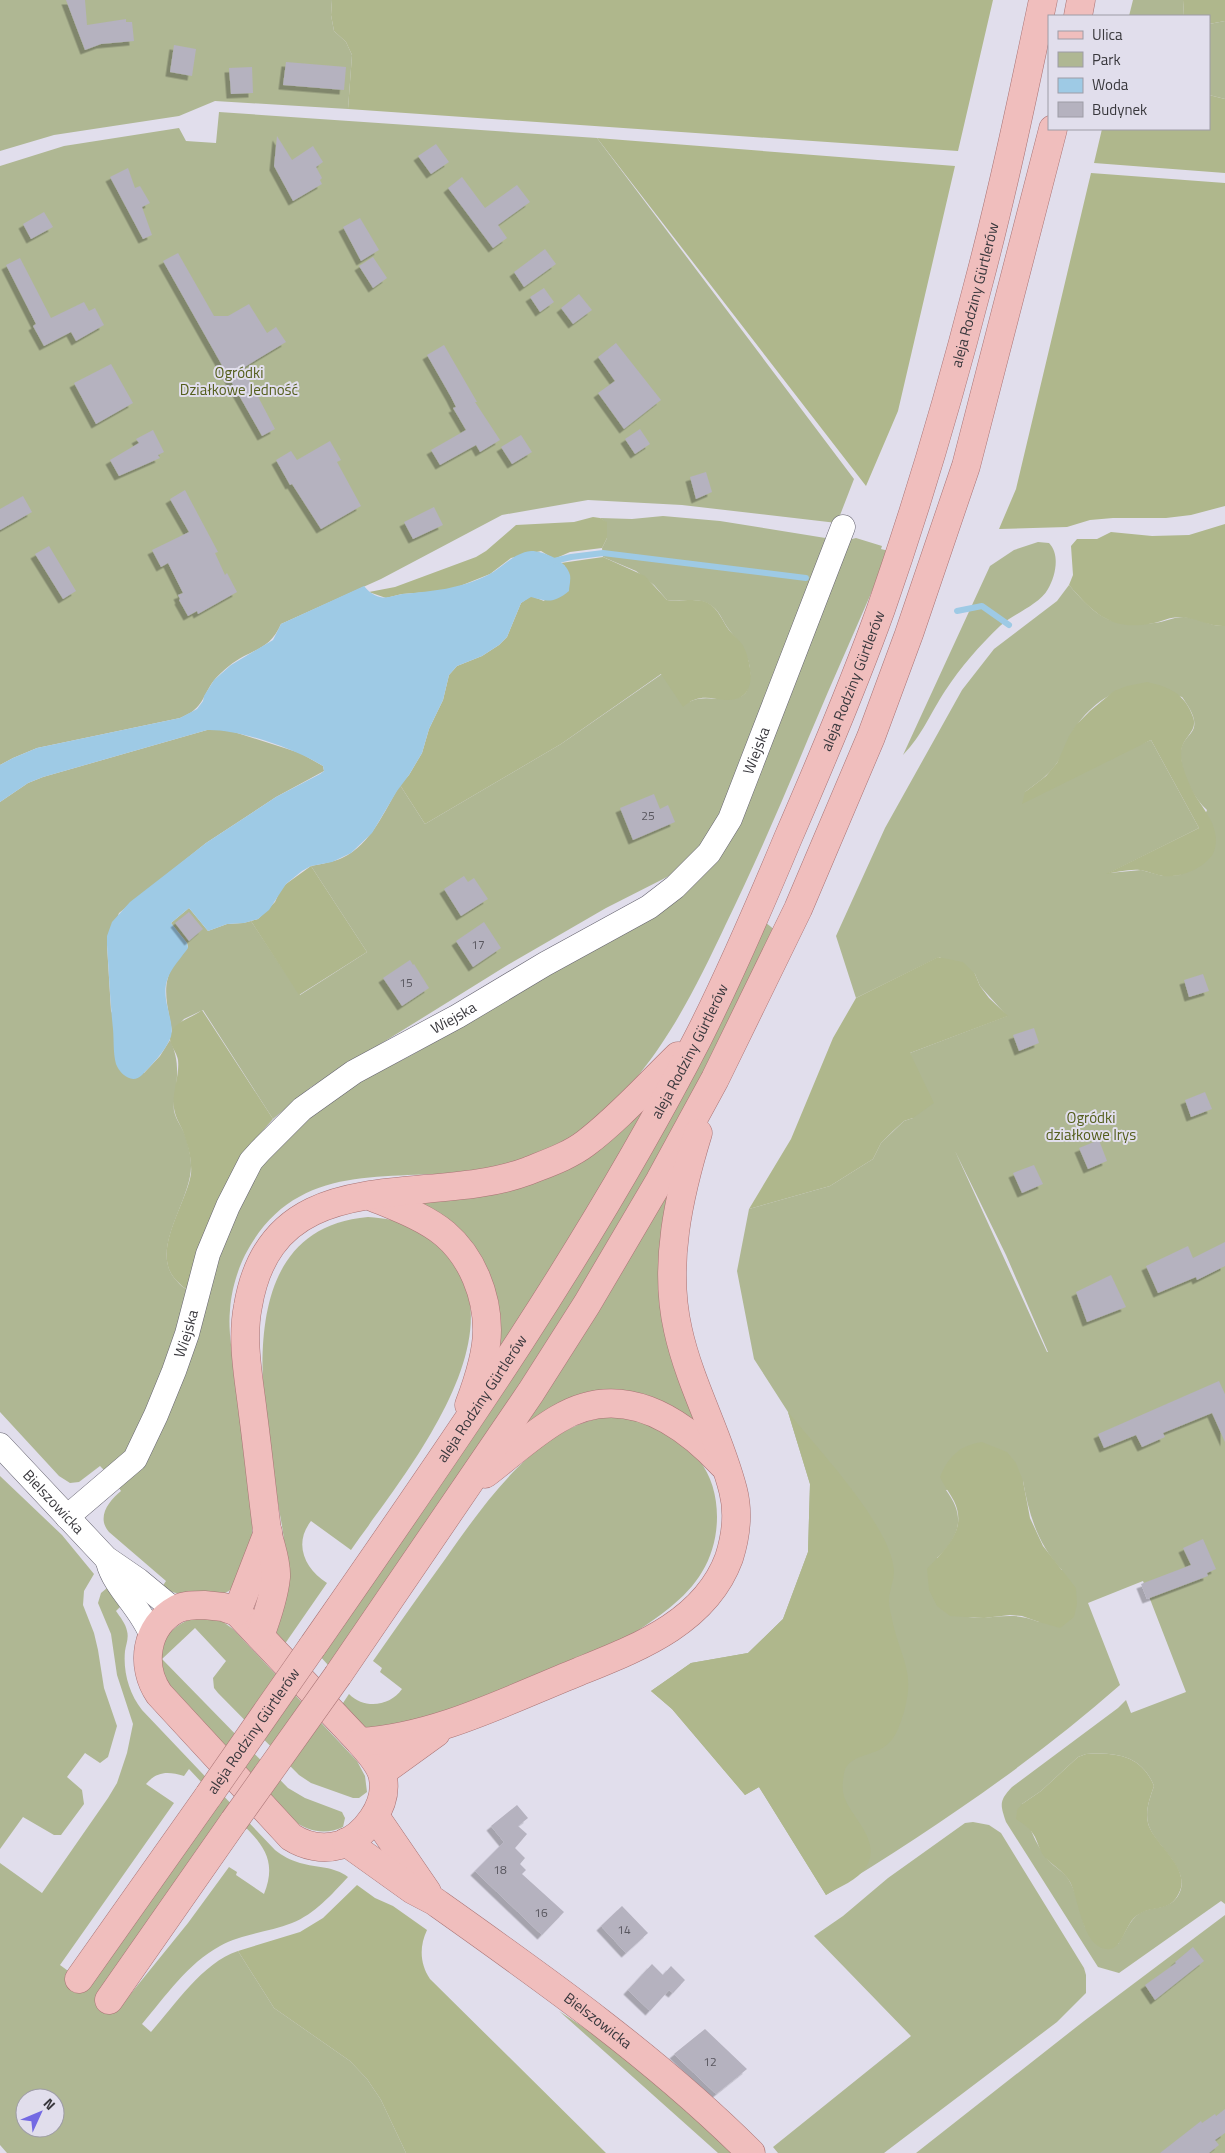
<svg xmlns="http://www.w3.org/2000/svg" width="1225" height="2153" viewBox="0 0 1225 2153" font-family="'Titillium Web',sans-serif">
  <defs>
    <filter id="shadow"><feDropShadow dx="-4.5" dy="4.5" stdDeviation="0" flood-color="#0004"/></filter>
  </defs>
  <rect width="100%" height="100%" fill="#e1deec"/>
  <path fill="#afb793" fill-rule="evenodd" d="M0,0H332L331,15L334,31L346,42L352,55L348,109L215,101L179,116L54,135L0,151Z
    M1133,0H1183L1184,16H1129Z
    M1225,21V99L1209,95V24Z
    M219,112L597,138L854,479L837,523L682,505L588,500L502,515L381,579L281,624C269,652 249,649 229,666C223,671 217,676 212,683C201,700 202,709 180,718L37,748L13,758L0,765V166L64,146L179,128L186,141L216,143Z
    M663,516L720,521L844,541L856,538L882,546L881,549L889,551C863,614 834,676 808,739C782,802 755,864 725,926C691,998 655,1071 591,1123C560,1148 518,1166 478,1171C390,1182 296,1157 245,1255C237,1271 231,1292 230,1310C228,1330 232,1350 234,1368C238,1400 242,1431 246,1463C250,1491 254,1521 251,1550C250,1558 237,1583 231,1589C225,1596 212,1594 204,1595C187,1596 176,1595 162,1587L166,1581L109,1532C96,1517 109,1501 121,1491L117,1485L220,1245L254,1173L325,1099L410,1056L470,1022L569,960L673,874L606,908L511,963L311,1087L273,1119L203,1010L184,1019L172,1032C169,1010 160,987 173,966C177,959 183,954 188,947L187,943L171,923L189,908L208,931L227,924L243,923L251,921L300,995L367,952L311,866C321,864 333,862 342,858C372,844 384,811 400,785L425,824L561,744L662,674L689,702C705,693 727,704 742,696C747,693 748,688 749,683C754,661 742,646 730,631C722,621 720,610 709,604C697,597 680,602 667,600L654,585L636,571L603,557L602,548L607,538V523L600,518L632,519Z
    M1038,542L1049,543C1060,554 1056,575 1048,589C1039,605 1013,614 1000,626C980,645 960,668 945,691C930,714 923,734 903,755L990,566L1014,550Z
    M1069,585C1097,617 1109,628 1154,623C1165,622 1172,617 1184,617C1198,617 1210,627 1225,626V1904L1221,1901L1119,1973L1098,1967L1006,1822C1000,1804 999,1801 1012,1787L1118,1708L1126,1700L1131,1713L1186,1692L1143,1581L1088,1603L1120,1685C1029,1765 929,1832 826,1895L759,1787L745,1795L672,1709L651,1691L691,1663L748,1653L783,1619L808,1552L810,1484L788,1412L754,1359L737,1271L749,1209L830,1186L873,1159L881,1143L904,1121L913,1118L910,1053L1007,1016L980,986L975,974L939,957L856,998L836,936L885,828L962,690L994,649L1057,601ZM1137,685L1182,697C1189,707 1200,722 1191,733C1187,738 1182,743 1181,750C1179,771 1192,796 1207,810L1180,875L1163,876L1141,870L1109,873L1199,828L1151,740L1025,792C1037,783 1049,775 1057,763C1065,751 1068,736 1077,725C1090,706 1115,688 1137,685ZM955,1151L1006,1255L1048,1352H1047ZM1023,1481C1029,1515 1038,1545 1062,1570L1039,1622C1010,1610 997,1620 968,1617L937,1558C960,1536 966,1517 946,1490ZM1086,1754C1117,1752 1142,1756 1154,1786C1150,1798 1145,1810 1148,1823C1153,1845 1192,1868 1179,1894C1170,1911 1154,1905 1140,1913C1129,1920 1125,1934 1118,1944L1085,1927C1080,1912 1077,1895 1070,1882C1065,1872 1055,1868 1048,1860C1035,1844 1028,1824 1022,1804L1041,1791L1078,1757Z
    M219,729L231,731L300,753L323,766L324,771L276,797L206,843L119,913L107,945L111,1011L144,1073L160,1056L170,1040C178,1057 178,1070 176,1088C175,1096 173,1103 174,1111C176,1120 182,1127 185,1135C188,1144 191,1156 191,1165C192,1200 147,1251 177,1281C180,1285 183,1288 189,1290L185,1309L140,1438L107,1473L100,1466L79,1482L70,1483L59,1476L0,1412V802L28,783L43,777L207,730Z
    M765,922L776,931L743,1000L611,1242L461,1475L328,1665L319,1655Z
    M640,1107L645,1109L614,1168L497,1358L459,1228L444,1216L420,1202L446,1196Z
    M668,1192L698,1423L666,1404L654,1399L527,1427L525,1423Z
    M368,1217C402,1219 429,1230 450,1257C519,1340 399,1481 351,1550L311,1521C293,1544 305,1569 327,1583L282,1648C266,1619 286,1582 285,1551C284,1533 280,1516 277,1498C262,1404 229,1229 368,1217Z
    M605,1417C626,1417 646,1419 664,1430C670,1433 676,1440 681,1444C687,1449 694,1454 699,1460C723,1490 722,1540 702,1572C686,1599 657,1618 631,1635L455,1709L370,1732L339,1709L349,1694C365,1710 390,1706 402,1689L380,1672L382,1668L373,1661C397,1627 421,1592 446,1558C484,1504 535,1429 605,1417Z
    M0,1476L62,1535L94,1574L84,1591L83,1605L94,1633L98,1650L104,1688L117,1726L108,1757L100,1763L85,1753L67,1777L82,1790L84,1804L61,1835H54L23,1817L0,1849Z
    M107,1588L120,1607L116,1611C120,1617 126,1624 127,1631C129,1638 126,1644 125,1651C123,1672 129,1693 142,1710L275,1850C283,1856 290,1860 300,1863C317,1868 334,1866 348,1877C332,1894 315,1914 292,1923C269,1932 242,1934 220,1946C188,1963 165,1997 142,2024L151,2032C175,2005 202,1963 238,1951L274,2008L350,2061L367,2079L381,2100L406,2153H7L0,2145V1863L42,1893L108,1798L117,1783L127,1753L133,1724L117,1675L111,1634L98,1603L101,1593ZM189,1769L218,1800L79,1979L60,1965L174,1803L146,1784C157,1771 168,1771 184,1776ZM228,1809C253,1837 281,1852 264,1894L236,1875L237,1872L229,1867L188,1923L120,2007ZM25,2098H55V2128H25Z
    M197,1617L219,1619L233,1629L357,1761L365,1776L367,1792L359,1798H353L311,1783L299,1775L218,1693L214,1688L213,1678L226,1661L195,1628L162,1659L288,1788L305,1798L342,1812L345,1818L343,1827C326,1835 309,1832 294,1821L163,1679C162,1673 159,1665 159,1659C160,1637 176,1623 197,1617Z
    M973,1822L989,1825L1001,1833L1084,1968L1086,1975V1993L1057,2022L884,2153H778L773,2147L911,2036L814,1936L843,1916L888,1878L965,1823Z
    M1225,1915V2153H916L1084,2021Z
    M559,2011L589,2031L659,2085L735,2153H718Z"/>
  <path fill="#afb78c" d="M332,0H993L958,151L348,109L352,55L346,42L334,31L331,15Z
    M1183,0H1225V21L1209,24V16H1184Z
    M1209,95L1225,99V173L1094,163L1102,129H1209Z
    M597,138L955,166L898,411L866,486Z
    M1091,173L1225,183V506L1191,515L1166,518H1113L1090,520L1067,527L999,529L1016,489Z
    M593,517L600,518L607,522V538L602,548L570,552L554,559L541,551L511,558L490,574L460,586L442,591L402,594L386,598L369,592L395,587L476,557L486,551L516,525L574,522Z
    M1225,524V626C1209,627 1195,617 1180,617C1170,617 1163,621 1154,623C1112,632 1094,614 1069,585L1073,575L1071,546L1077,539H1097L1111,532L1152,536L1189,535Z
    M603,557L645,576L667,600C680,602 697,597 708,603C719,609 722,621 729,630C733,635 738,639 742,644C750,657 757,688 741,697C721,707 705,687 683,707L661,674L561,744L425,824L400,785L409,775L422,753L429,729L443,700L449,675L457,666L482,656L499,645L507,637L521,603L531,596L544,601L565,566L561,563Z
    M1147,682C1170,687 1185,694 1193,717C1198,730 1185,736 1182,747C1179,758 1184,771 1188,781C1197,806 1225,825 1213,854C1203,869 1180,878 1163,876C1155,875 1148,871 1140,870C1129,869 1117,872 1106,874L1199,828L1151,740L1022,804L1025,792L1046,776L1057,763L1069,736L1076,725L1090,711L1114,691L1127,686Z
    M311,866L367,952L299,995L251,921L258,919L275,902L280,891L286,884Z
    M938,957L963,962L975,974L980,986L989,998L1008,1016L910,1053L934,1103L913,1118L904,1121L893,1131L881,1143L873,1159L830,1186L749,1209L791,1139L833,1038L856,998Z
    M202,1010L273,1119L251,1144L189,1290C183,1288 181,1285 177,1281C149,1254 186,1205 191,1174C192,1162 189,1149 185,1137C183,1129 177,1121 175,1113C170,1096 180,1077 178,1060C177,1053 170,1045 170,1039C171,1021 191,1019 202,1010Z
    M788,1412C817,1448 892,1527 894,1571C894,1581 889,1591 889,1601C889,1608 892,1617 893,1624C902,1661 916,1673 903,1715C899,1727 895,1740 884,1747C872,1756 848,1755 844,1773C843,1781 841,1790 845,1799C853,1819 882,1842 866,1867C858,1880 839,1887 826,1895L759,1787L745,1795L672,1709L651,1691L691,1663L748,1653L783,1619L808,1552L810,1484Z
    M982,1442L1007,1452L1016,1463L1023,1481L1030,1518L1043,1546L1076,1588L1077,1604L1074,1617L1060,1628L1039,1622L1022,1616L1010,1615L984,1618L950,1616L937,1606L929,1590L927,1569C945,1549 968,1530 954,1501C950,1493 944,1486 940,1477C948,1457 960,1445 982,1442Z
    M1086,1754C1117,1752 1142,1756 1154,1786C1150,1798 1145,1810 1148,1823C1153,1844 1192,1867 1179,1893C1170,1912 1156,1905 1141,1913C1130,1918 1127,1930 1121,1940C1117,1946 1113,1950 1106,1949C1082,1946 1079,1899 1070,1882C1063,1870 1051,1865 1043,1855C1039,1849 1038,1843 1035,1837C1031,1829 1024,1824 1016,1819L1017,1810L1022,1804L1041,1791L1078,1757Z
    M357,1885L375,1898L393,1906L427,1930C419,1947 420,1964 430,1979L606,2153H406L381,2100L367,2079L350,2061L274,2008L238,1951L300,1932L323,1918Z"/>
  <path fill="#9ecae5" d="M531,551C544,551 567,561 570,575C571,580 569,587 569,591C554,603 549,602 531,597L521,603L507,637L499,645L482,656L457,666L449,675L443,700L429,729L422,753L409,775L397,791L372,833L351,853L332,862L311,866L302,871L286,884L269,910L258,919L244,923L227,924L208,931L189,908L171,923L187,943L188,948C172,970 160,979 168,1009C170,1019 174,1030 170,1039C165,1051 151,1066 142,1075C132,1085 120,1074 116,1064C113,1053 114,1040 113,1029C110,1001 109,973 107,945V936L112,922L130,902L206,843L276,797L320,774L324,771L323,766C295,749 240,729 207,730L43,777L28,783L0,802V765L13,758L37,748L180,718L197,709L203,701L204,696L214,680L231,665L273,640L281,624L364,586C368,591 373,595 380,597C388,599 395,595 402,594C434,591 459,589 488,575C504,567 513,553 531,551Z"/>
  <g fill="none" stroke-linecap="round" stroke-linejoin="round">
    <path stroke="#9ecae5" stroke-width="6" d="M550,562L571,557L603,553L806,578
      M957,611L982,606L1009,625"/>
  </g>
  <path fill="#b5b2bf" filter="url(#shadow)" d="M66,0H85L87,25L126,19V22H132L134,41L101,44L85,50Z
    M174,45L196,49L192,76L170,72Z
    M286,62L346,67L344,90L283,85Z
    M252,67L253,93L231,94L229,68Z
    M277,136L292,160L313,146L323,162L316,167L322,178L320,180L322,184L293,201L274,166Z
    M436,144L449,162L431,174L418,156Z
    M128,168L135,188L140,186L150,203L142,207L152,235L143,239L110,177Z
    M462,177L485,208L517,185L530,202L498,225L507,238L493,248L448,188Z
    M44,212L53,227L31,239L23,224Z
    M360,218L379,250L361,261L343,227Z
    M545,249L556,264L524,287L514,272Z
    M178,253L214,316H228L249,304L267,333L276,327L286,342L243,368L275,429L262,436L163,261Z
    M373,257L387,278L373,288L359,266Z
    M20,258L51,318L84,302L89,311L95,308L104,325L76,341L71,332L44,346L33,326L36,324L6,265Z
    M544,288L554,302L540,312L530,297Z
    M579,294L592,310L573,324L561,308Z
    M616,343L661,400L624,429L598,393L615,381L598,357Z
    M444,345L477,402H475L500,440L480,452L476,445L440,465L431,450L466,430L453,408L456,407L451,397L427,355Z
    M111,364L133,403L96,424L74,383Z
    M640,429L650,444L635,454L625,439Z
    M153,430L164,452L158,455L160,458L119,476L110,460L139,443L136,439Z
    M521,435L532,452L512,464L501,447Z
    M330,441L341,460L337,462L361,506L321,529L292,484L290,485L276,460L291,451L297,460Z
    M706,472L712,492L696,499L690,477Z
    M185,490L218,552L215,553L225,575L227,573L237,592L198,614L197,611L188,616L179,600L180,599L178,595L183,593L168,563L161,567L152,550L189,532L170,499Z
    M23,496L32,512L0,530V509Z
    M434,507L443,525L413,539L404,522Z
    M49,546L76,591L63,599L35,554Z
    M654,794L660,809L668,805L675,822L633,840L620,808Z
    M464,876L468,882L474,878L488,899L461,916L444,889Z
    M189,912L203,929L189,941L175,923Z
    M484,922L501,948L473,967L456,941Z
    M410,960L413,965L414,964L429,988L402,1006L383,978Z
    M1203,974L1209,991L1189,997L1184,980Z
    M1034,1028L1039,1043L1019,1051L1013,1035Z
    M1205,1092L1212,1109L1191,1117L1185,1100Z
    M1099,1140L1107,1161L1088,1169L1079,1148Z
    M1034,1165L1043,1184L1022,1193L1013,1173Z
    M1225,1242V1266L1197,1280L1196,1277L1158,1293L1146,1266L1188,1246L1193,1258Z
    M1111,1275L1126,1307L1087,1322L1076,1292Z
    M1219,1381L1225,1394V1442L1212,1413L1163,1433L1165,1437L1142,1447L1136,1435L1104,1448L1098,1434Z
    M1203,1539L1216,1569L1207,1573L1208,1576L1147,1599L1141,1584L1191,1565L1183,1548Z
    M517,1805L528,1818L518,1826L527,1834L515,1848L525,1858L520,1864L526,1870L522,1874L564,1912L542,1935L475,1871L504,1842L491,1826Z
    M622,1906L648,1933L626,1953L601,1926Z
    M1193,1947L1204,1961L1155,2000L1145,1985L1176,1963L1175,1962Z
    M652,1964L663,1975L671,1966L685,1980L673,1993L669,1990L650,2011L628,1990Z
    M705,2029L747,2069L716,2094L674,2054Z
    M1225,2109V2133L1215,2140L1219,2145L1209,2153H1160L1201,2121L1202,2123L1215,2114L1216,2116Z"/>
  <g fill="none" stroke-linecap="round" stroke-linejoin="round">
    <defs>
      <g id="minor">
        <path id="s1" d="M0,1445L106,1558L138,1580L167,1604L176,1610"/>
        <path id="s2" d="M67,1517L135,1459L156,1415L174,1371L187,1334L208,1254L228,1206L251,1161L260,1151L302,1109L354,1072L458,1016L545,964L649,907L675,887L709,853L730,819L843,527"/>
        <path d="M108,1562C115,1589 142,1608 152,1637"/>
      </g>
      <g id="major">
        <path d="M1078,16L1081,0"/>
        <path d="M370,1196C394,1206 425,1217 445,1234C472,1257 487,1295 487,1330C487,1352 477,1384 469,1405"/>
        <path d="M485,1474C509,1456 532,1434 558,1419C621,1381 679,1418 723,1465"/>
        <path d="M204,1605L223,1607L237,1612L360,1742C368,1752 381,1764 383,1778C388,1805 365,1837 340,1845C323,1850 305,1846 291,1837L159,1694C140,1666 145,1626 177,1609C185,1605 195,1605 204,1605Z"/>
        <path d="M237,1612L268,1532"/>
        <path d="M260,1636C267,1617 274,1597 276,1577C277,1561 270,1546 267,1530C262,1491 258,1452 253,1414C249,1379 241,1341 248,1306C273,1157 427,1209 528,1171C548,1163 569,1156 586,1143C619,1118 648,1085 678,1056"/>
        <path id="s3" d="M312,1647C449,1450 588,1252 698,1038C731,973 760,905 788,838C821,762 853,687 881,609C918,503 950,394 978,285C1003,191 1023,95 1043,0"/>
        <path d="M338,1675L531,1392L587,1304L660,1180L715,1079L798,909L871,737L909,634L966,466L1053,129"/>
        <path d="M360,1742C437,1737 508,1700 578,1672C637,1648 705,1623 729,1558C736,1536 739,1513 733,1490C719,1435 690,1385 678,1330C663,1265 679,1195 698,1133"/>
        <path d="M382,1772L436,1733"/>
        <path d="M375,1816L427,1892"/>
        <path id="s4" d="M346,1842L413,1890L434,1901C544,1979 656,2058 751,2153"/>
        <path d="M79,1979L209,1795"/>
        <path d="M109,2000L234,1821"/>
      </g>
    </defs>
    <use href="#minor" stroke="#65636f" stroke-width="25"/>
    <use href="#major" stroke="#a97374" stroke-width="29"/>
    <use href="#minor" stroke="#fff" stroke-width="24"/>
    <use href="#major" stroke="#f0bebd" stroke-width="28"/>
    <defs>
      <g id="major-bridge">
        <path id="s5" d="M209,1795L312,1647"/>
        <path d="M234,1821L338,1675"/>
      </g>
    </defs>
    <use href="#major-bridge" stroke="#a97374" stroke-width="29" stroke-linecap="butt"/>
    <use href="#major-bridge" stroke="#f0bebd" stroke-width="28"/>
  </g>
  <g text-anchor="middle" stroke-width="4" stroke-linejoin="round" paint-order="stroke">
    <g font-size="12" fill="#58565e">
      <text x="648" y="820">25</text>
      <text x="478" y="949">17</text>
      <text x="406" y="987">15</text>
      <text x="500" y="1874">18</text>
      <text x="541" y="1917">16</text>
      <text x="624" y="1934">14</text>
      <text x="710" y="2066">12</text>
    </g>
    <g font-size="15" fill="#39383d" stroke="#e1deec">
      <text dy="5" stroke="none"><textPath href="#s3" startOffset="1516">aleja Rodziny Gürtlerów</textPath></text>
      <text dy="5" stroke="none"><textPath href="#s3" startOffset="1111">aleja Rodziny Gürtlerów</textPath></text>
      <text dy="5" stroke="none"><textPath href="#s2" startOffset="1079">Wiejska</textPath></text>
      <text dy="5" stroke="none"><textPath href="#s2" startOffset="660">Wiejska</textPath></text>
      <text dy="5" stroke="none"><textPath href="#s3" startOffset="706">aleja Rodziny Gürtlerów</textPath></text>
      <text dy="5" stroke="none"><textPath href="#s2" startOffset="225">Wiejska</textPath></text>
      <text dy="5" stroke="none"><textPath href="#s3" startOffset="301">aleja Rodziny Gürtlerów</textPath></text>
      <text dy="5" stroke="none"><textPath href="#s1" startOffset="78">Bielszowicka</textPath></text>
      <text dy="5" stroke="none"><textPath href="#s5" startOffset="78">aleja Rodziny Gürtlerów</textPath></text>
      <text dy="5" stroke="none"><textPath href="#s4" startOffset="309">Bielszowicka</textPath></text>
    </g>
    <g font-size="15" fill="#545e1c" stroke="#e1deec">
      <text x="239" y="378">Ogródki<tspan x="239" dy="17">Działkowe Jedność</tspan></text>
      <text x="1091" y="1123">Ogródki<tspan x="1091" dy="17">działkowe Irys</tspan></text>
    </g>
  </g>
  <rect x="1048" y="15" width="162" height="115" fill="#e1deec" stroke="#9e9ca6"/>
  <rect x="1058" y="31" width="25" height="8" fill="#f0bebd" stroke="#9e9ca6"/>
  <text x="1092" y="40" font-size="15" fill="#39383d">Ulica</text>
  <rect x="1058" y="52" width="25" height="15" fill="#afb793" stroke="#9e9ca6"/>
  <text x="1092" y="65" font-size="15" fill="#39383d">Park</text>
  <rect x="1058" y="78" width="25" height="15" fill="#9ecae5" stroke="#9e9ca6"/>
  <text x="1092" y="90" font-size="15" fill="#39383d">Woda</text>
  <rect x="1058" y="102" width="25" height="15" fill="#b5b2bf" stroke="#9e9ca6"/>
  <text x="1092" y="115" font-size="15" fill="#39383d">Budynek</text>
  <g transform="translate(40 2113) rotate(46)"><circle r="24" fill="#e1deec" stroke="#9e9ca6"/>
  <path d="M0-4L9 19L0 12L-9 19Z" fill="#7369e3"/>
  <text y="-8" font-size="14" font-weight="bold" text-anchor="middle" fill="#39383d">N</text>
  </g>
</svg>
